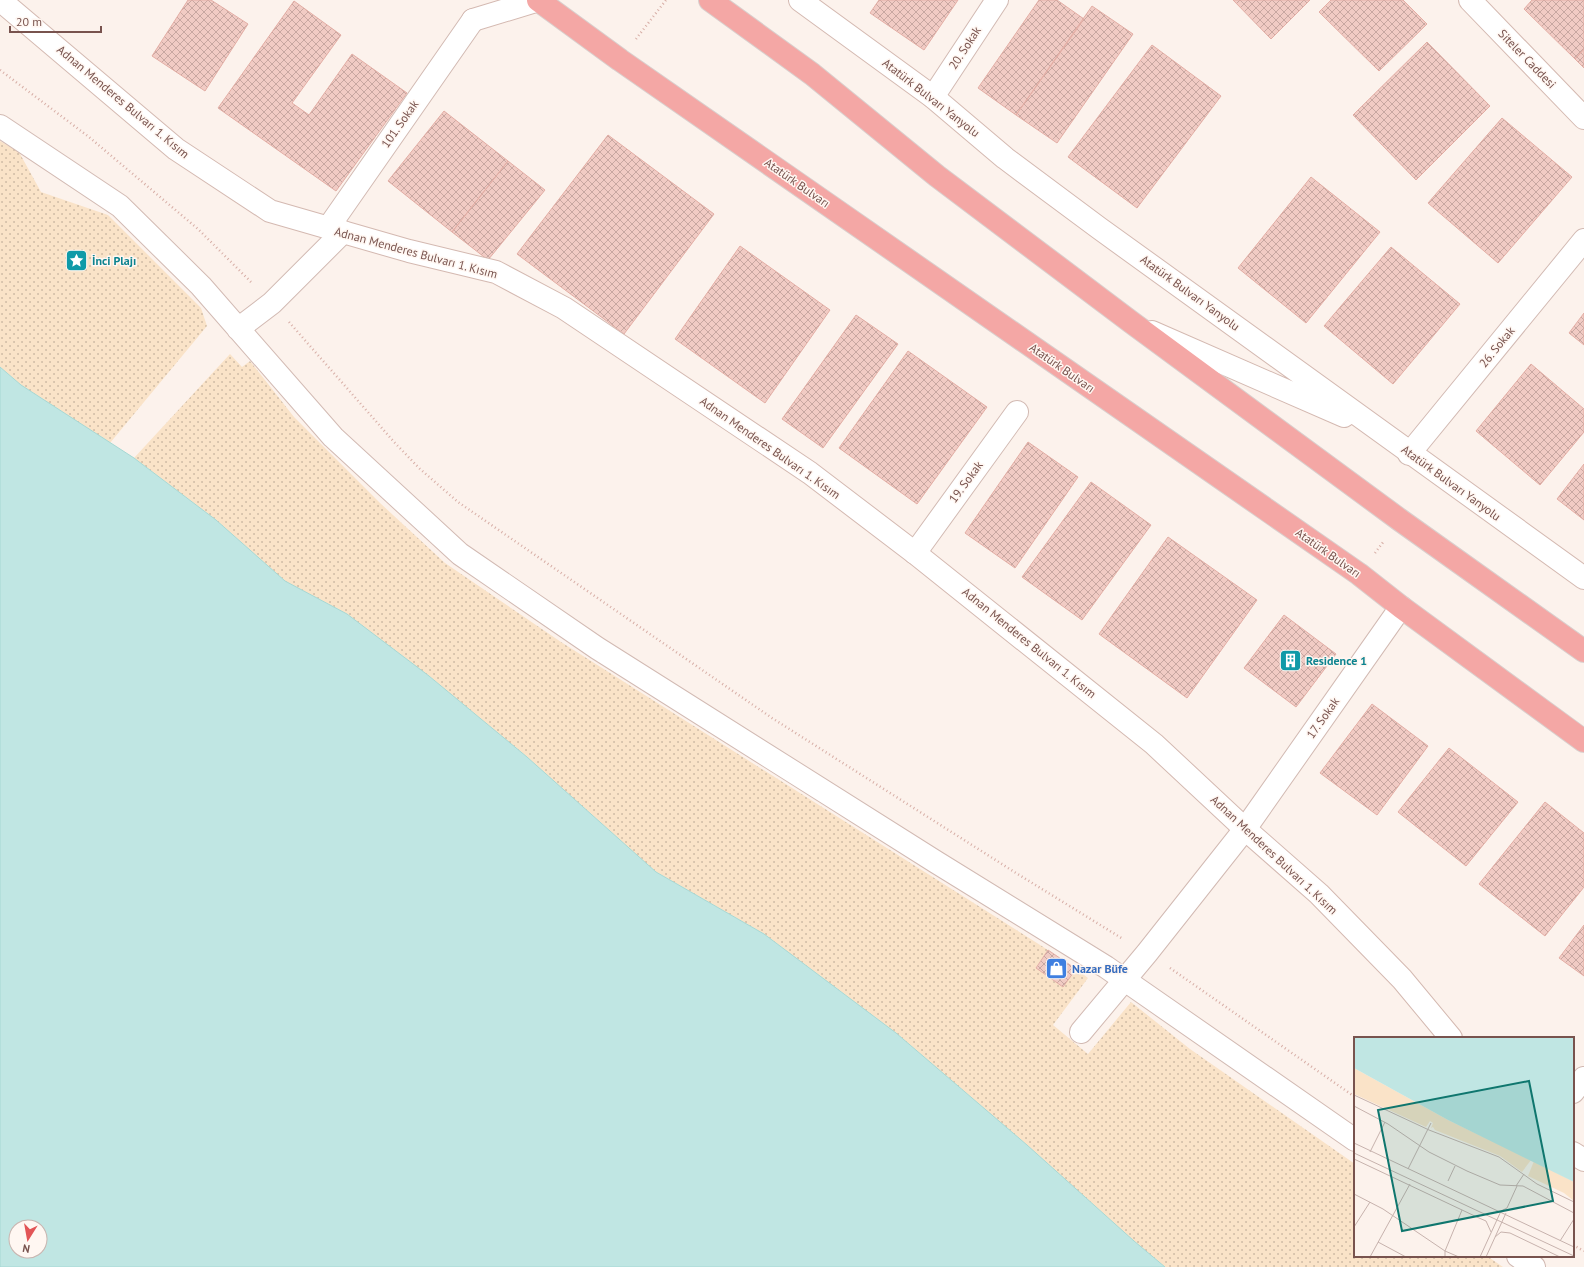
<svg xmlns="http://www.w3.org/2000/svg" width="1584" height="1267" viewBox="0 0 1584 1267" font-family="'PT Sans',sans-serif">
  <defs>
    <pattern id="sand-dots" width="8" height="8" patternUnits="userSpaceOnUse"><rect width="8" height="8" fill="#fae3c8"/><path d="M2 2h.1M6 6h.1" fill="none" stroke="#cfbba5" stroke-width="1.8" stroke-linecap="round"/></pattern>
    <pattern id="building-cross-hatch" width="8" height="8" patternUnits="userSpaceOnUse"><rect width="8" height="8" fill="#f1cbc4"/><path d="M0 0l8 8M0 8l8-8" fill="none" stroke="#c8a7a1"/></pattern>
  </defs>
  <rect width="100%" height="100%" fill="#fcf2ec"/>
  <path fill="url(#sand-dots)" d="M0,141L19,152L41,192L108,215L201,308L207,326L110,443L21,385L0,367Z
    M230,354L242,367L250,361L294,417L380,503L445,563L561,642L1048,950L1036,968L1063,987L1076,969L1088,978L1053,1025L1088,1054L1131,1002L1190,1049L1355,1164V1256H1487L1503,1267H1165L1134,1241L1027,1145L896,1033L764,934L656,872L527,757L429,676L347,614L285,581L216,520L134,458Z"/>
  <path fill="#c0e6e3" stroke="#a6d8d4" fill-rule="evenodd" d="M0,367L21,385L134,458L216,520L285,581L347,614L429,676L527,757L656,872L764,934L896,1033L1027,1145L1134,1241L1165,1267H0ZM16,1227H40V1251H16Z"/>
  <path fill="url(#building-cross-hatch)" stroke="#e3aea5" d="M188,0H211L248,24L205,91L152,56Z
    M879,0H958L924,50L870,13Z
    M1039,0H1057L1084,19L1016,115L978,88Z
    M1233,0H1310L1271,39Z
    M1331,0H1403L1427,24L1379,71L1319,12Z
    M1532,0H1584V49L1575,59L1524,9Z
    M294,1L341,35L292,103L309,115L352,54L407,93L336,191L218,108Z
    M1092,6L1133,34L1057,143L1016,115Z
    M1427,42L1490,106L1416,180L1353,115Z
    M1152,45L1221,96L1137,208L1068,157Z
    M1584,49V68L1575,59Z
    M444,111L508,161L452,232L388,181Z
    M1502,118L1572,177L1498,263L1428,203Z
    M608,135L714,214L624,334L517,254Z
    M508,161L545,190L488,260L452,232Z
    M1311,177L1380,232L1306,323L1238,268Z
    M740,246L830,310L765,403L675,339Z
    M1391,247L1460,304L1393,384L1324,326Z
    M1584,313V345L1569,333Z
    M856,315L898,344L823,448L782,419Z
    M908,351L987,407L917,504L839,448Z
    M1531,364L1584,409V432L1540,485L1476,431Z
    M1028,442L1078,477L1015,568L965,533Z
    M1584,464V520L1557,499Z
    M1091,482L1151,525L1082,620L1022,577Z
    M1168,537L1257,600L1187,698L1099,634Z
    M1284,615L1336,654L1296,707L1244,668Z
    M1372,704L1428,746L1377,815L1320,773Z
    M1449,748L1518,802L1466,866L1398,812Z
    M1545,802L1584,833V887L1545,936L1479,884Z
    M1584,925V976L1559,958Z
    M1048,950L1076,969L1063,987L1036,968Z"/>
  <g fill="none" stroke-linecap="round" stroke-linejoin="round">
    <defs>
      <path id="street" d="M933,97L997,0
        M0,126L120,206L201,286L333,437L460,554L597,648L936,862L1106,967L1355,1140
        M328,228L473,20
        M238,329L272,303L343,232
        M1409,454L1584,240
        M915,553L1017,412
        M1081,1032L1147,953L1245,829L1401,607
        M1573,1092L1584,1078
        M1518,1256L1534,1267"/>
      <path id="secondary" d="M0,0L176,149L270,211L409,251L496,272L564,308L810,473L915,553L1154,744L1245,829L1319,894L1402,979L1451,1038
        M800,0L933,97L1005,158L1099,228L1584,578
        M1470,0L1584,118
        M473,20L539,0
        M1152,332L1344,416
        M1573,1153L1584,1160"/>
      <path id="highway" d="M538,0L620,60L1359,574L1401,607L1584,741
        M710,0L812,74L937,176L1131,322L1400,520L1584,651"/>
    </defs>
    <use href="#street" stroke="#d2bab3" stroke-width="24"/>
    <use href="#secondary" stroke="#d4b9b1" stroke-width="24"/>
    <use href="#highway" stroke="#d9cfcd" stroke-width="24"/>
    <path stroke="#d7aea6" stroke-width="2.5" stroke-dasharray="1 3" stroke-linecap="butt" d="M636,39L666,0
      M0,70L89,137L198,229L253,284
      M289,322L395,443L420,469L458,502L772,718L1016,873L1123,939
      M1375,553L1384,541
      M1170,968L1355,1097
      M1573,1245L1584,1251"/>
    <use href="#street" stroke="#fff" stroke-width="22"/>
    <use href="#secondary" stroke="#fff" stroke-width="22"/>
    <use href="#highway" stroke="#f4a7a5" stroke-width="22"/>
  </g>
  <defs>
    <symbol id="sight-square" viewBox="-11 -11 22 22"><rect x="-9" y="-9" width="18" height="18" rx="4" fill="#0f9aa8" stroke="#fff7f2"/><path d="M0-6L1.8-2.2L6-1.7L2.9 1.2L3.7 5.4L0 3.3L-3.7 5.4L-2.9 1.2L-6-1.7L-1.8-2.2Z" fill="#fff"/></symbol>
    <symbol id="building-square" viewBox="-11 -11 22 22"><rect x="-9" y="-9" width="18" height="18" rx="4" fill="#0f9aa8" stroke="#fff7f2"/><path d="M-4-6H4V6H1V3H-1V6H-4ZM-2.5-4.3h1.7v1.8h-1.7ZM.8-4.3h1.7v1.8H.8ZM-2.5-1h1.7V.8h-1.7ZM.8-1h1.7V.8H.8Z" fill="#fff"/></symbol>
    <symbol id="shop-square" viewBox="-11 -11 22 22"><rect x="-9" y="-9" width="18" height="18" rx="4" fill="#3f7fe0" stroke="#fff7f2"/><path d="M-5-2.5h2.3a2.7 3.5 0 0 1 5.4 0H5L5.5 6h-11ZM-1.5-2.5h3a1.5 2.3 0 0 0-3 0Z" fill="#fff"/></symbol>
  </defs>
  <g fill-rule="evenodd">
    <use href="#sight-square" x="64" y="248" width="25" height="25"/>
    <use href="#building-square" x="1278" y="648" width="25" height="25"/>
    <use href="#shop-square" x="1044" y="956" width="25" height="25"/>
  </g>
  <g text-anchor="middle" stroke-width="3" stroke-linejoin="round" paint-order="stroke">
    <g font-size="12" fill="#78534e" stroke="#fff7f2">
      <text transform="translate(965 48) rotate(-57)" y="4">20. Sokak</text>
      <text transform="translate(1527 59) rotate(46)" y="4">Siteler Caddesi</text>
      <text transform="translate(931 98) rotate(38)" y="4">Atatürk Bulvarı Yanyolu</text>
      <text transform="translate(123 102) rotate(40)" y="4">Adnan Menderes Bulvarı 1. Kısım</text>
      <text transform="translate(400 124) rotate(-55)" y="4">101. Sokak</text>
      <text transform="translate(797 183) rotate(35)" y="4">Atatürk Bulvarı</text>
      <text transform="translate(416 253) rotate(15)" y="4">Adnan Menderes Bulvarı 1. Kısım</text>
      <text transform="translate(1190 293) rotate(36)" y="4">Atatürk Bulvarı Yanyolu</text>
      <text transform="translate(1497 347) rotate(-51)" y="4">26. Sokak</text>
      <text transform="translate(1062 368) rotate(35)" y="4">Atatürk Bulvarı</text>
      <text transform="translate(770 448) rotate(35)" y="4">Adnan Menderes Bulvarı 1. Kısım</text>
      <text transform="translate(966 482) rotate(-54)" y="4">19. Sokak</text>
      <text transform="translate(1451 483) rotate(36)" y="4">Atatürk Bulvarı Yanyolu</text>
      <text transform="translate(1328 553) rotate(35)" y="4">Atatürk Bulvarı</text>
      <text transform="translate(1029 643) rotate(39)" y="4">Adnan Menderes Bulvarı 1. Kısım</text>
      <text transform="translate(1323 718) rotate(-55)" y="4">17. Sokak</text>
      <text transform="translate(1274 855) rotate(43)" y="4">Adnan Menderes Bulvarı 1. Kısım</text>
    </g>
    <g font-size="12" font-weight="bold" fill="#0d838f" stroke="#fff7f2" text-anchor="start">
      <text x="92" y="265">İnci Plajı</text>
      <text x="1306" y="665">Residence 1</text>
    </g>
    <g font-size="12" font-weight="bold" fill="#366cbe" stroke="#fff7f2" text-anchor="start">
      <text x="1072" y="973">Nazar Büfe</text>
    </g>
  </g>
  <g transform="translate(1354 1037)">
    <rect width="220" height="220" fill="#fcf2ec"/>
    <path d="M0,31L94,83L177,123L168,135L146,119L81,93L79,90L77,91L79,86L76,84L72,90L0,57ZM180,124L220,145V164L210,156L174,139Z" fill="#fae3c8"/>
    <path d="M0,0H220V145L94,83L0,31Z" fill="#c0e6e3"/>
    <path fill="none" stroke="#c7b2ad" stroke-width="1" d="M0,58L75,93L145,120L183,147L220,165M0,69L34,87L75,115L113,134L146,148L169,149L220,176M0,106L220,210M16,115L31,85M0,116L220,219M0,122L125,181L132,184L137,195M54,132L77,86M94,144L101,129M162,149L170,137M0,157L29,172L91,214L105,220M153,171L163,149M0,190L16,165M141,200L147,195L156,196L206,220M206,204L220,182M24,205L52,220M16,220L56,147M91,220V214L108,173M126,220L147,174L153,171M132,220L152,176"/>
    <path fill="#0f766e" fill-opacity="0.15" stroke="#0f766e" stroke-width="2" d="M175,44L199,164L48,194L24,73Z"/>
    <rect width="220" height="220" fill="none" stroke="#78534e" stroke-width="2"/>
  </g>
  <g transform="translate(28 1239) rotate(191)"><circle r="19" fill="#fff7f2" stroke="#c9b5b0"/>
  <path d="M0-3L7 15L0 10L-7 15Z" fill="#e25557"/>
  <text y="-6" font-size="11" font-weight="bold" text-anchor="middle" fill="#78534e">N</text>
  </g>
  <path d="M10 26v6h91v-6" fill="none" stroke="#78534e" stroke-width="2"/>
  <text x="16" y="26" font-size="12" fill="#78534e" stroke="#fff7f2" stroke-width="3" paint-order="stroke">20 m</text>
</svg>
